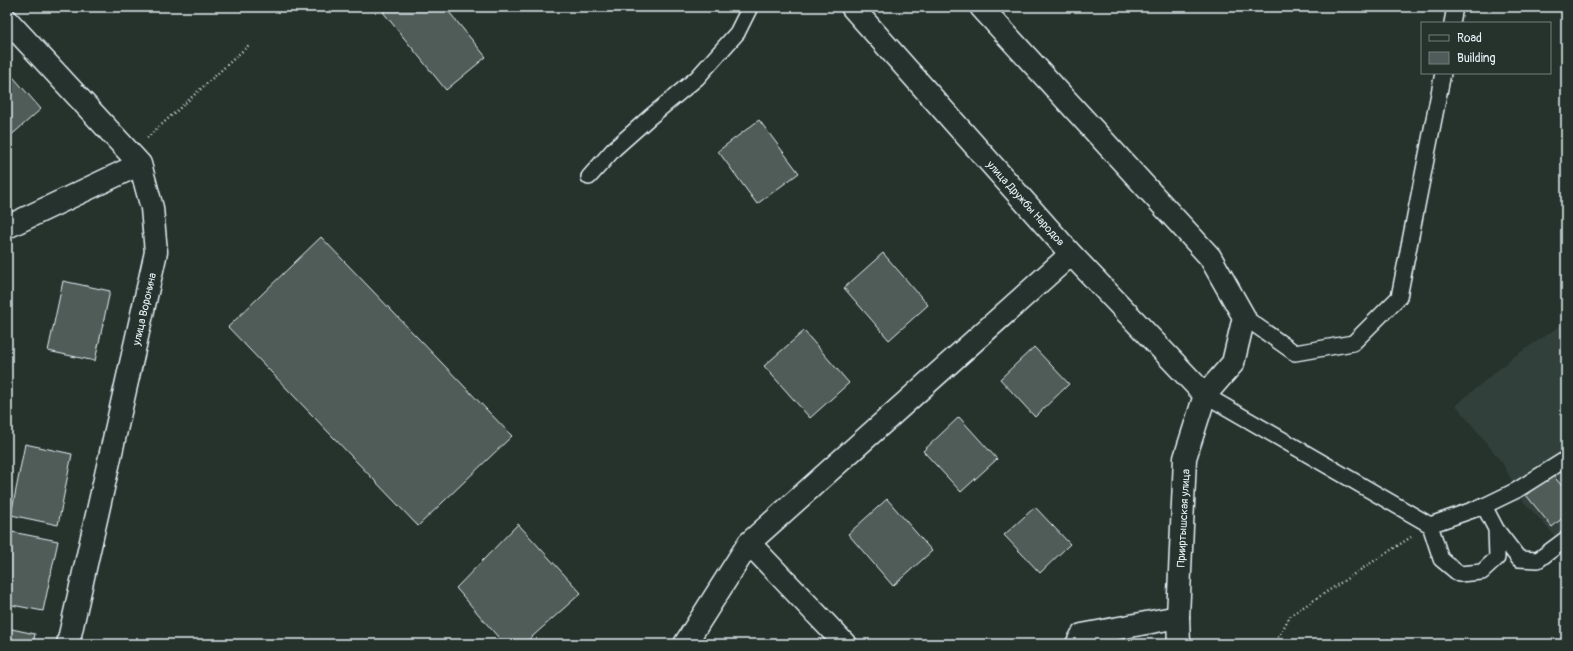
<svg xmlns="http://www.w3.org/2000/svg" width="1573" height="651" viewBox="0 0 1573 651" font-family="Pangolin,sans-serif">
  <rect width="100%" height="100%" fill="#26332d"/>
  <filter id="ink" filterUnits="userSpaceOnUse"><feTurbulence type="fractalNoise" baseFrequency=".025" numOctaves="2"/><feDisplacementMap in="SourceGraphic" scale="8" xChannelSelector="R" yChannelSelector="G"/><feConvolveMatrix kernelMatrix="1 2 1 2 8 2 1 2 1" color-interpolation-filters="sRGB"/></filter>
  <g filter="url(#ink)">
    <path fill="#333f3a" d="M1566,322V548L1524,502L1501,461L1456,405L1512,358Z"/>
    <path fill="#505c59" stroke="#e8f1f8" d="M389,7H445L486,57L446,90L383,12Z
      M7,70L41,109L7,139Z
      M759,120L799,173L757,204L718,151Z
      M321,237L512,436L418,526L228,327Z
      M883,253L928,305L889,340L844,288Z
      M63,281L110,291L95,361L48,351Z
      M804,331L849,383L810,418L764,366Z
      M1034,347L1069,384L1035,417L1000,379Z
      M959,417L997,459L961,492L923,451Z
      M25,444L72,454L58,525L11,515Z
      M1552,474L1566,491V515L1552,527L1526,495Z
      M887,499L932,551L893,586L848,534Z
      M1035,507L1070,544L1040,573L1004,535Z
      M518,524L581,593L524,644H504L456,588Z
      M12,532L58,541L43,611L7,604V554Z
      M7,628L35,634L33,644H7Z"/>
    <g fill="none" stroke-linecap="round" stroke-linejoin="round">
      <defs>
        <path id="lane" d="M1452,23L1455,7
          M589,177L614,149L650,117L697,78L737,33L750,7
          M1244,317L1295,353L1353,343L1399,297L1443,73
          M1205,395L1430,525L1484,506L1517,490L1566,459
          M1484,506L1496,529L1519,559L1538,560L1566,539
          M1430,525L1441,559L1459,574L1482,572L1497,558L1496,529"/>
        <path id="street" d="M981,7L1210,257L1244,317L1233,363L1205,395
          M7,20L140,164L152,208L156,252L68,644
          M7,227L140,164
          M749,543L1071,254
          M685,644L749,543L845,644
          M1077,644L1082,635L1178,617"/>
        <path id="secondary" d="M852,7L1071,254L1205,395L1185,458L1178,617L1179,644"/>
      </defs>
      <use href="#lane" stroke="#e8f1f8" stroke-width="18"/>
      <use href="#street" stroke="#e8f1f8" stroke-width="25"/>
      <use href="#secondary" stroke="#e8f1f8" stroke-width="25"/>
      <path stroke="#e8f1f8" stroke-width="2.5" stroke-dasharray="1 3" stroke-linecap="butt" d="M147,138L250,44
        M1274,644L1291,615L1411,537"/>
      <use href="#lane" stroke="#26332d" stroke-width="15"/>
      <use href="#street" stroke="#26332d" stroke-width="22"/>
      <use href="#secondary" stroke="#26332d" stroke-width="22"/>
    </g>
  </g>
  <g text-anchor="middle" stroke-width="3" stroke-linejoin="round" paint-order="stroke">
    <g font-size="11" fill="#e8f1f8" stroke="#26332d">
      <text transform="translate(1026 203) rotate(48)" y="4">улица Дружбы Народов</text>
      <text transform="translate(144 309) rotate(-77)" y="4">улица Воронина</text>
      <text transform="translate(1183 518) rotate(-87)" y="4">Прииртышская улица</text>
    </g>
  </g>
  <rect width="1573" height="651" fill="none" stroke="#26332d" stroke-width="24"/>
  <rect x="12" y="12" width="1549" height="627" fill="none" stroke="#e8f1f8" stroke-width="1.5" filter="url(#ink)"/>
  <rect x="1421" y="22" width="130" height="52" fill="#26332d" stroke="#747f7e"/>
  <rect x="1429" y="35" width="20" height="6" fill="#26332d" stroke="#747f7e"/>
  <text x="1457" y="42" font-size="12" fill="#e8f1f8">Road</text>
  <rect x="1429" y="52" width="20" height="12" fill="#505c59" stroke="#747f7e"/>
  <text x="1457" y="62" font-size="12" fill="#e8f1f8">Building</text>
</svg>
